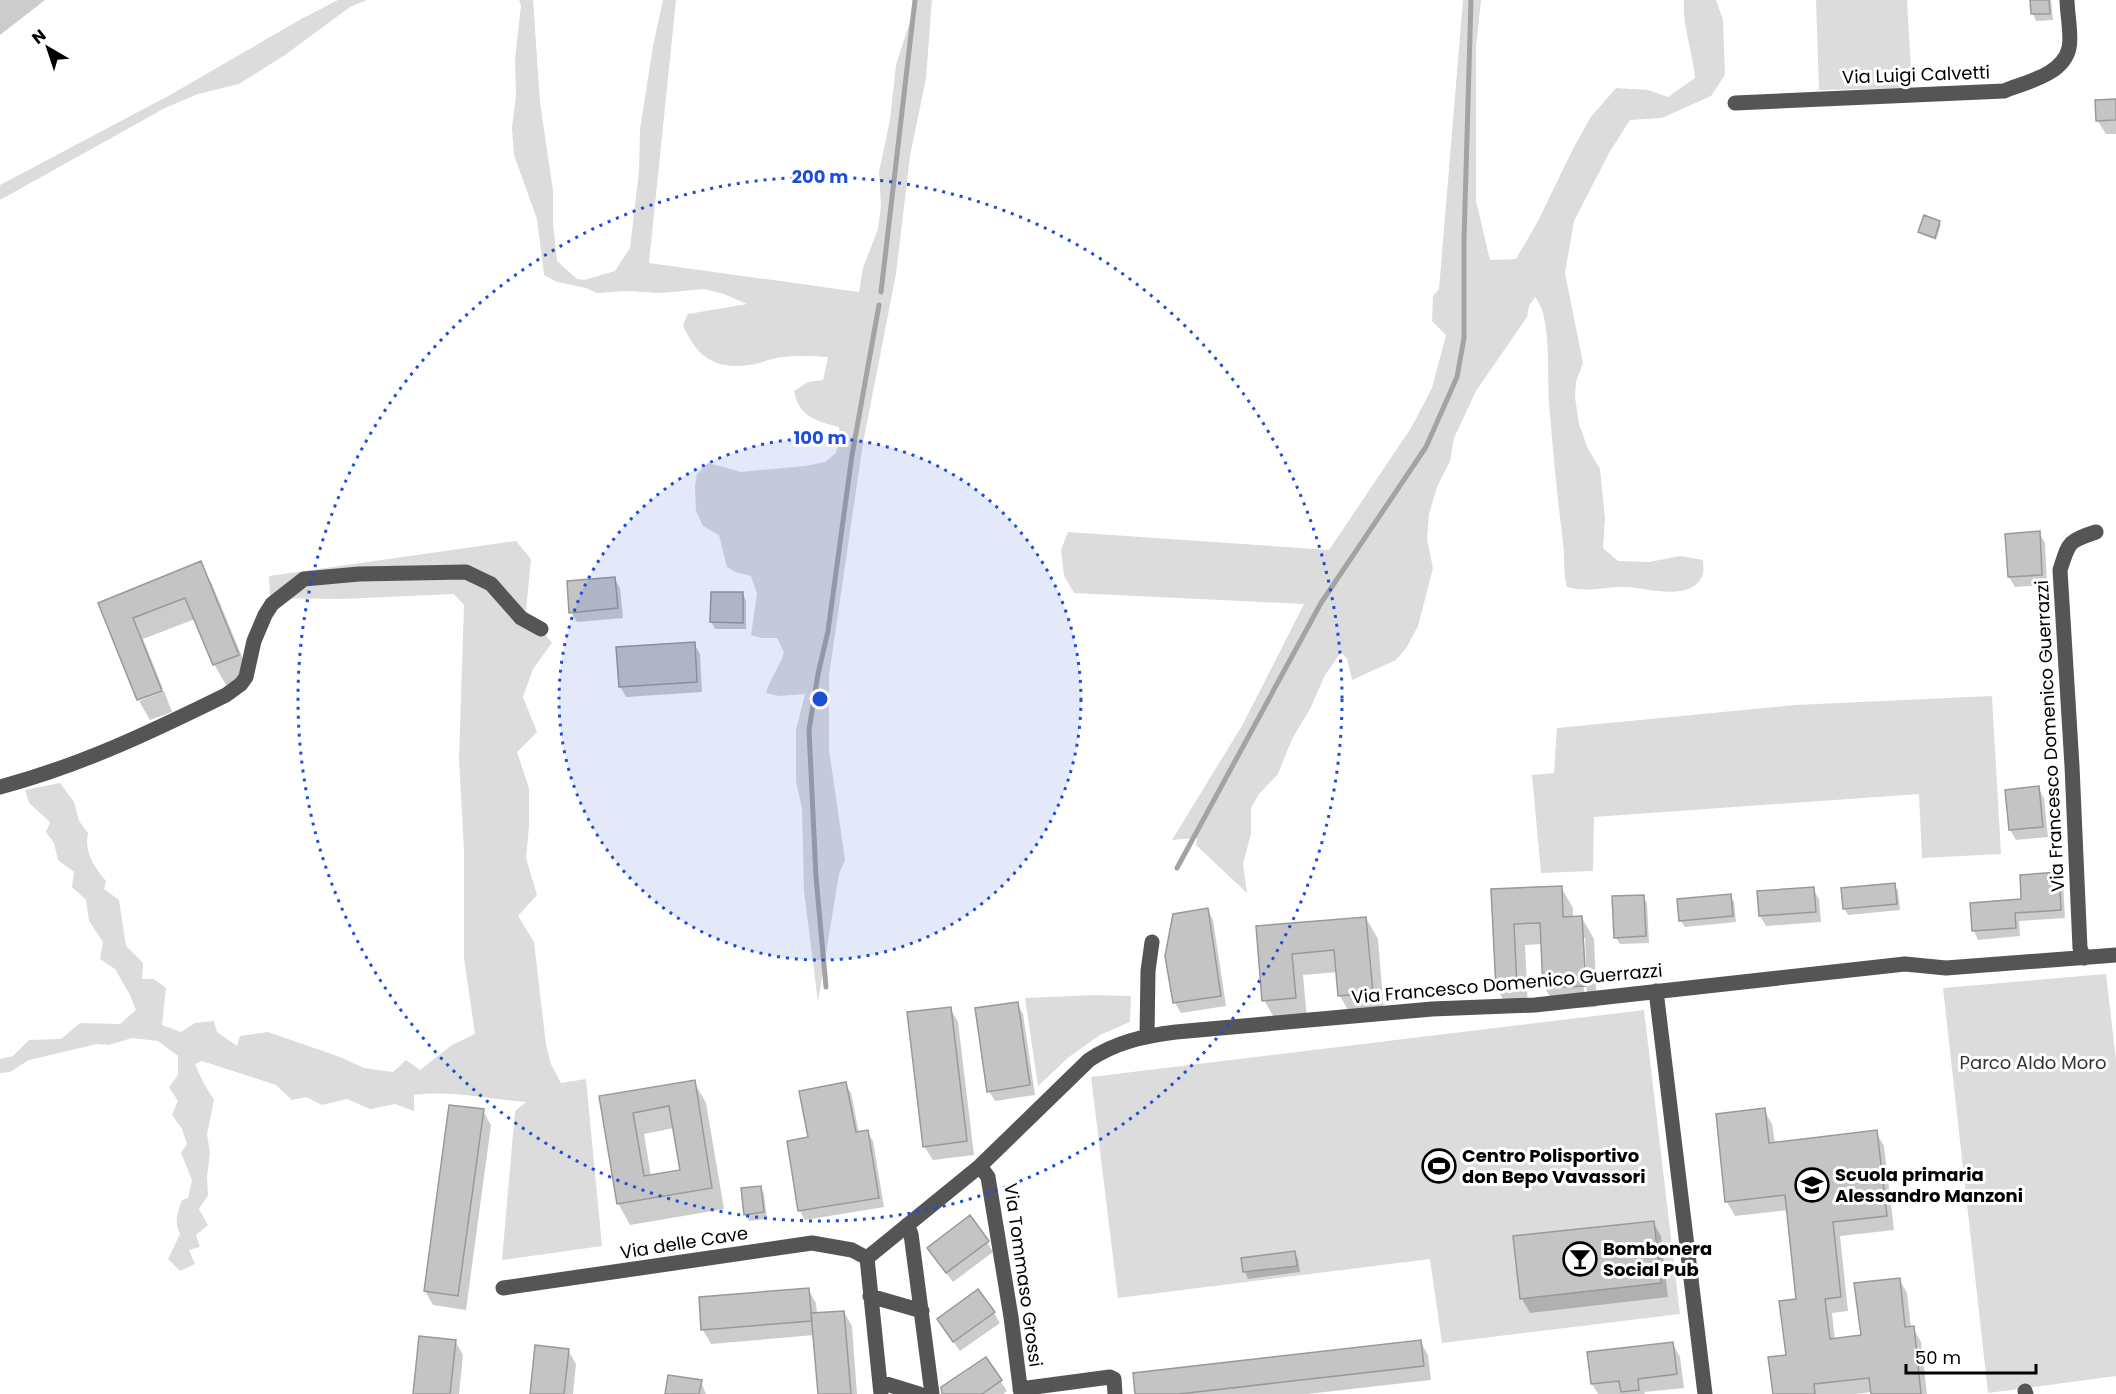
<svg xmlns="http://www.w3.org/2000/svg" width="2116" height="1394" viewBox="0 0 2116 1394" font-family="Poppins,sans-serif">
  <rect width="100%" height="100%" fill="#fff"/>
  <path fill="#dcdcdc" fill-rule="evenodd" d="M338,0H367L350,7L285,55L239,84L198,94L165,108L0,200V185L170,95L303,18Z
    M519,0H533L540,102L553,191V223L557,261L577,279L584,280L615,271L630,248L639,171L640,129L653,46L663,0H676L649,263L859,292L863,268L878,229L881,205L879,172L890,120L896,65L913,12L914,0H932L926,78L910,156L896,274L863,443L829,675V750L845,860L839,874L818,1002L804,891L802,809L796,781V730L805,694L779,696L766,693C770,678 780,667 784,652L777,638H761L751,635L757,594L751,576L735,572L727,567L719,535L703,526L696,511L695,486L697,474L708,463L741,472L805,466L825,462L836,453L840,438L839,427C816,421 799,417 794,391L808,382L823,380L828,357C812,356 793,355 776,358C767,360 758,364 749,365C714,370 696,356 683,325L688,314L747,304L724,294L704,289L661,293L627,291L597,293L586,288L557,282L544,275L537,219L514,155L512,128L516,95L515,60L521,5Z
    M1463,0H1481L1476,48V201L1490,260L1516,259L1537,223L1572,151L1590,118L1616,88L1648,90L1668,97L1695,78C1693,53 1682,25 1684,0H1716L1723,20L1725,75L1711,96L1662,118L1630,120L1609,153L1574,221L1565,273L1583,363L1576,382L1575,397L1579,424L1588,449L1600,469L1605,519L1603,548L1618,561L1649,562L1680,556L1703,560C1703,564 1704,570 1703,574C1693,603 1647,588 1627,587C1605,586 1590,593 1567,587C1563,573 1565,557 1563,542C1557,496 1553,450 1549,404C1547,378 1552,315 1535,297L1529,306L1527,317L1476,391L1454,438L1450,461L1437,487L1429,514L1427,539L1433,568L1418,626L1407,647L1396,660L1352,680L1347,659L1341,652L1325,675L1310,709L1292,739L1278,774L1259,794L1251,808V834L1243,864L1247,893L1196,845L1197,838L1172,840L1243,724L1304,604L1074,593L1064,576L1061,550L1068,532L1329,550L1411,428L1432,388L1446,335L1432,321L1433,296L1439,289Z
    M1816,0H1907L1912,88L1819,90Z
    M516,541L531,559L526,611L552,643L533,669L523,697L537,732L517,752L529,788V826L526,858L537,895L518,916L534,942L546,1045L551,1064L561,1083L586,1079L602,1246L502,1260L515,1111L526,1102C488,1099 452,1090 414,1095V1111L395,1104L370,1109L347,1099L322,1105L306,1097L292,1100L276,1085L202,1061L195,1064L203,1082L214,1100L207,1134L210,1153L207,1177L208,1195L199,1209L208,1225L196,1235L200,1247L189,1250L195,1264L180,1271L168,1259L180,1234C174,1222 177,1213 182,1200L188,1198L192,1180L181,1153L187,1144L182,1129L172,1115L178,1101L169,1087L178,1075V1056L158,1041L132,1038L109,1045L97,1044L29,1060L10,1072L0,1073V1059L13,1056L29,1040L61,1039L80,1023L120,1024L136,1010L130,995L115,969L100,959L103,942L89,921L86,900L72,887L74,872L58,860L54,843L46,832L50,822L29,803L25,790L60,783L74,802L79,821L88,833C84,852 94,867 106,881L104,889L119,900L126,946L143,963L142,979H154L166,988L162,1025L181,1032L195,1023L214,1021L217,1032L237,1046L240,1036L268,1032L340,1057L364,1068L393,1072L406,1060L420,1070L452,1045L475,1034L464,958V850L459,759L464,605L454,594L341,599L270,598L269,576Z
    M1992,696L2001,854L1922,858L1919,794L1594,817L1593,871L1541,873L1532,775L1554,773L1557,728L1795,705Z
    M2106,974L2116,1060V1376L1988,1393L1943,988Z
    M1095,995L1131,996L1130,1022L1100,1035L1069,1057L1038,1086L1025,998Z
    M1644,1010L1680,1314L1442,1343L1430,1259L1118,1298L1091,1077ZM1654,1221L1660,1283L1520,1299ZM1295,1251L1297,1266L1243,1272L1242,1258Z"/>
  <path fill="#0003" fill-rule="evenodd" d="M0,0H45L0,35Z
    M2032,0H2051L2053,20L2036,21L2033,14Z
    M2116,101V134H2106L2097,120Z
    M1939,223L1941,225L1936,240L1921,234L1919,231Z
    M2039,533L2045,543L2047,585L2015,587L2009,577Z
    M200,563L212,584L250,676L226,685L214,664L195,619L143,639L163,689L139,698V700L100,603Z
    M614,578L620,588L623,618L577,622L571,612Z
    M743,594L746,601V629H715L711,622Z
    M694,643L700,654L702,692L626,697L620,686Z
    M164,691L172,712L150,720L139,701Z
    M2038,788L2044,798L2048,837L2016,840L2010,830L2006,791Z
    M2058,874L2063,882L2065,918L2019,921L2020,936L1978,940L1974,931L1971,904L2023,900Z
    M1894,884L1898,891L1900,910L1848,915L1844,908Z
    M1561,887L1573,908V918H1582L1594,939L1597,1007L1557,1009L1545,988L1543,944L1525,945L1528,1009L1510,1010L1497,989L1493,891ZM1582,938H1585L1587,993H1584Z
    M1813,889L1819,899L1821,922L1766,926L1760,916Z
    M1643,896L1647,903L1649,943L1620,944L1616,938L1613,898Z
    M1730,896L1734,902L1736,922L1685,927L1681,921Z
    M1207,909L1213,920L1226,1006L1181,1013L1175,1003Z
    M1366,918L1378,939L1384,1014L1352,1017L1340,996L1338,972L1303,975L1307,1019L1276,1021L1264,1000L1258,927Z
    M1017,1004L1023,1014L1035,1095L995,1101L989,1091Z
    M950,1008L958,1022L974,1155L933,1160L924,1146Z
    M694,1082L706,1103L724,1209L630,1225L618,1203L601,1097ZM674,1128L682,1171L651,1176L644,1134Z
    M845,1084L851,1093L859,1133L867,1132L873,1141L884,1207L805,1220L800,1211L788,1142L810,1138Z
    M1764,1110L1772,1124L1775,1143L1876,1132L1884,1146L1894,1230L1840,1236L1848,1311L1832,1313L1835,1340L1862,1336L1899,1279L1907,1293L1911,1328H1913L1921,1342L1927,1394H1872V1392L1856,1394H1774L1787,1356L1798,1300L1788,1210L1735,1216L1727,1202Z
    M483,1111L491,1125L466,1310L433,1305L425,1291Z
    M760,1187L764,1194L767,1219L749,1221L746,1214Z
    M1653,1222L1661,1236L1668,1297L1530,1313L1522,1299L1515,1238Z
    M987,1242L993,1252L953,1282L935,1258Z
    M1294,1252L1298,1259L1300,1272L1248,1279L1245,1272L1243,1259Z
    M808,1289L816,1303L817,1314L844,1312L852,1326L857,1394H819L815,1335L711,1344L703,1330Z
    M994,1313L1000,1323L960,1351L945,1330Z
    M455,1341L463,1355L459,1394H414Z
    M1420,1341L1428,1355L1431,1380L1307,1394H1137Z
    M1673,1344L1680,1357L1684,1388L1644,1392L1645,1394H1598L1592,1384Z
    M568,1350L576,1364L573,1394H531Z
    M986,1359L1007,1391L1003,1394H949Z
    M701,1382L706,1394H666Z"/>
  <g fill="none" stroke-linecap="round" stroke-linejoin="round">
    <path stroke="#a3a3a3" stroke-width="5" d="M881,292L915,0
      M1177,868L1321,603L1426,447L1457,377L1464,338V239L1471,0
      M826,987L816,877L809,730L818,674L828,631L852,455L879,305"/>
  </g>
  <path fill="#c4c4c4" stroke="#999" stroke-width="1.5" fill-rule="evenodd" d="M2030,0H2049L2050,14H2031Z
    M2116,99V120L2096,121L2095,100Z
    M1924,215L1940,221L1935,238L1918,232Z
    M2040,531L2042,575L2008,577L2005,534Z
    M201,561L239,655L213,665L185,598L133,618L162,691L137,700L98,603Z
    M615,577L618,608L569,613L567,581Z
    M711,592H743V623L710,622Z
    M695,642L697,682L619,687L616,647Z
    M2039,786L2043,827L2009,830L2005,790Z
    M2059,872L2061,910L2015,913L2016,928L1972,931L1970,903L2021,899L2020,875Z
    M1895,883L1897,904L1843,909L1841,888Z
    M1562,886L1563,917L1582,916L1586,986L1543,988L1540,923L1514,924L1517,988L1496,989L1491,889Z
    M1814,887L1816,912L1759,916L1757,891Z
    M1731,894L1733,916L1679,921L1677,899Z
    M1644,895L1646,936L1614,938L1612,896Z
    M1208,908L1221,996L1173,1003L1165,956L1173,914Z
    M1366,917L1373,993L1338,996L1334,950L1292,954L1296,998L1262,1001L1256,926Z
    M1018,1002L1030,1085L987,1092L975,1008Z
    M951,1007L967,1141L923,1147L907,1012Z
    M695,1080L712,1188L617,1204L599,1096ZM669,1106L680,1170L644,1176L633,1113Z
    M846,1082L856,1132L868,1130L879,1198L798,1211L787,1141L808,1137L799,1091Z
    M449,1105L484,1109L458,1296L424,1291Z
    M1765,1108L1769,1143L1877,1130L1887,1216L1833,1222L1841,1297L1825,1299L1830,1339L1861,1335L1854,1283L1900,1278L1905,1327L1914,1326L1921,1394H1871L1869,1378L1814,1384L1815,1394H1773L1768,1357L1786,1355L1779,1301L1796,1299L1785,1195L1725,1202L1716,1114Z
    M761,1186L764,1212L744,1215L741,1188Z
    M970,1215L989,1241L946,1273L927,1248Z
    M1654,1221L1661,1283L1520,1299L1513,1236Z
    M1295,1251L1297,1266L1243,1272L1241,1258Z
    M809,1288L812,1321L701,1330L699,1297Z
    M978,1289L995,1312L953,1342L937,1319Z
    M844,1311L851,1394H818L811,1313Z
    M419,1336L456,1340L450,1394H413Z
    M1421,1340L1424,1366L1179,1394H1135L1133,1373Z
    M1673,1342L1677,1374L1638,1379L1639,1390L1621,1392L1619,1381L1591,1384L1587,1352Z
    M535,1345L569,1349L564,1394H530Z
    M986,1357L1002,1380L982,1394H942L941,1387Z
    M668,1375L702,1380L699,1394H665Z"/>
  <g fill="none" stroke-linecap="round" stroke-linejoin="round">
    <path stroke="#555" stroke-width="15" d="M1735,103L2004,91C2026,82 2063,75 2069,48C2072,36 2067,13 2067,0
      M0,787C82,765 151,732 226,695L241,684L246,677L254,641L265,615L272,604L304,579L359,574L466,572L491,584L521,618L541,629
      M2084,958L2080,948L2072,766L2060,570C2069,542 2068,541 2096,532
      M1656,991L1705,1394
      M1147,1036L1148,971L1152,942
      M980,1166L988,1177L1011,1317L1021,1394
      M907,1225L911,1234L932,1394
      M867,1258L980,1166L1089,1060C1116,1042 1144,1036 1176,1032L1432,1009L1535,1005L1905,964L1946,968L2116,955
      M867,1258L881,1394
      M503,1288L812,1243L852,1250L867,1258
      M870,1296L922,1311
      M880,1382L919,1394
      M1020,1389L1110,1377L1114,1379L1115,1394
      M2025,1391L2026,1394"/>
  </g>
  <circle cx="820" cy="699" r="261" fill="#1d4ed8" fill-opacity=".12"/>
  <g fill="none" stroke="#1d4ed8" stroke-width="3" stroke-dasharray="3 6">
    <circle cx="820" cy="699" r="261"/>
    <circle cx="820" cy="699" r="522"/>
  </g>
  <defs>
    <symbol id="stadium-ring" viewBox="-11 -11 22 22"><circle r="9.5" fill="#fff" stroke="#000" stroke-width="1.5"/><path d="M0-5a6.5 5 0 1 0 0 10a6.5 5 0 1 0 0-10ZM-3.5-1.8h7v3.6h-7Z" fill="#000"/></symbol>
    <symbol id="school-ring" viewBox="-11 -11 22 22"><circle r="9.5" fill="#fff" stroke="#000" stroke-width="1.5"/><path d="M0-5L7-2L0 1L-7-2ZM-4 1L0 2.5L4 1V4Q0 6-4 4Z" fill="#000"/></symbol>
    <symbol id="bar-ring" viewBox="-11 -11 22 22"><circle r="9.5" fill="#fff" stroke="#000" stroke-width="1.5"/><path d="M-6-5H6L.8 .8V4.5H3.5V6h-7V4.5H-.8V.8Z" fill="#000"/></symbol>
  </defs>
  <g fill-rule="evenodd">
    <use href="#stadium-ring" x="1420" y="1147" width="38" height="38"/>
    <use href="#school-ring" x="1793" y="1166" width="38" height="38"/>
    <use href="#bar-ring" x="1561" y="1240" width="38" height="38"/>
  </g>
  <g text-anchor="middle" stroke-width="6" stroke-linejoin="round" paint-order="stroke">
    <g font-size="18" fill="#000" stroke="#fff">
      <text transform="translate(1916 75) rotate(-2)" y="6">Via Luigi Calvetti</text>
      <text transform="translate(2050 736) rotate(-93)" y="6">Via Francesco Domenico Guerrazzi</text>
      <text transform="translate(1507 984) rotate(-5)" y="6">Via Francesco Domenico Guerrazzi</text>
      <text transform="translate(684 1243) rotate(-9)" y="6">Via delle Cave</text>
      <text transform="translate(1023 1275) rotate(82)" y="6">Via Tommaso Grossi</text>
    </g>
    <g font-size="18" fill="#333" stroke="#fff">
      <text x="2033" y="1069">Parco Aldo Moro</text>
    </g>
    <g font-size="18" font-weight="bold" fill="#000" stroke="#fff" text-anchor="start">
      <text x="1462" y="1162">Centro Polisportivo<tspan x="1462" dy="21">don Bepo Vavassori</tspan></text>
      <text x="1835" y="1181">Scuola primaria<tspan x="1835" dy="21">Alessandro Manzoni</tspan></text>
      <text x="1603" y="1255">Bombonera<tspan x="1603" dy="21">Social Pub</tspan></text>
    </g>
  </g>
  <circle cx="820" cy="699" r="9" fill="#1d4ed8" stroke="#fff" stroke-width="3"/>
  <g font-size="18" text-anchor="middle" font-weight="bold" fill="#1d4ed8" stroke="#fff" stroke-width="6" stroke-linejoin="round" paint-order="stroke">
    <text x="820" y="183">200 m</text>
    <text x="820" y="444">100 m</text>
  </g>
  <g transform="translate(48 48) rotate(321)" stroke="#ffffff" stroke-width="4.5" paint-order="stroke">
  <path d="M0-4.5L10 22L0 15L-10 22Z" fill="#000000"/>
  <text y="-9" font-size="16" font-weight="bold" text-anchor="middle" fill="#000000">N</text>
  </g>
  <path d="M1906 1364v9h130v-9" fill="none" stroke="#000000" stroke-width="3"/>
  <text x="1915" y="1364" font-size="18" fill="#000000" stroke="#ffffff" stroke-width="4.5" paint-order="stroke">50 m</text>
</svg>
